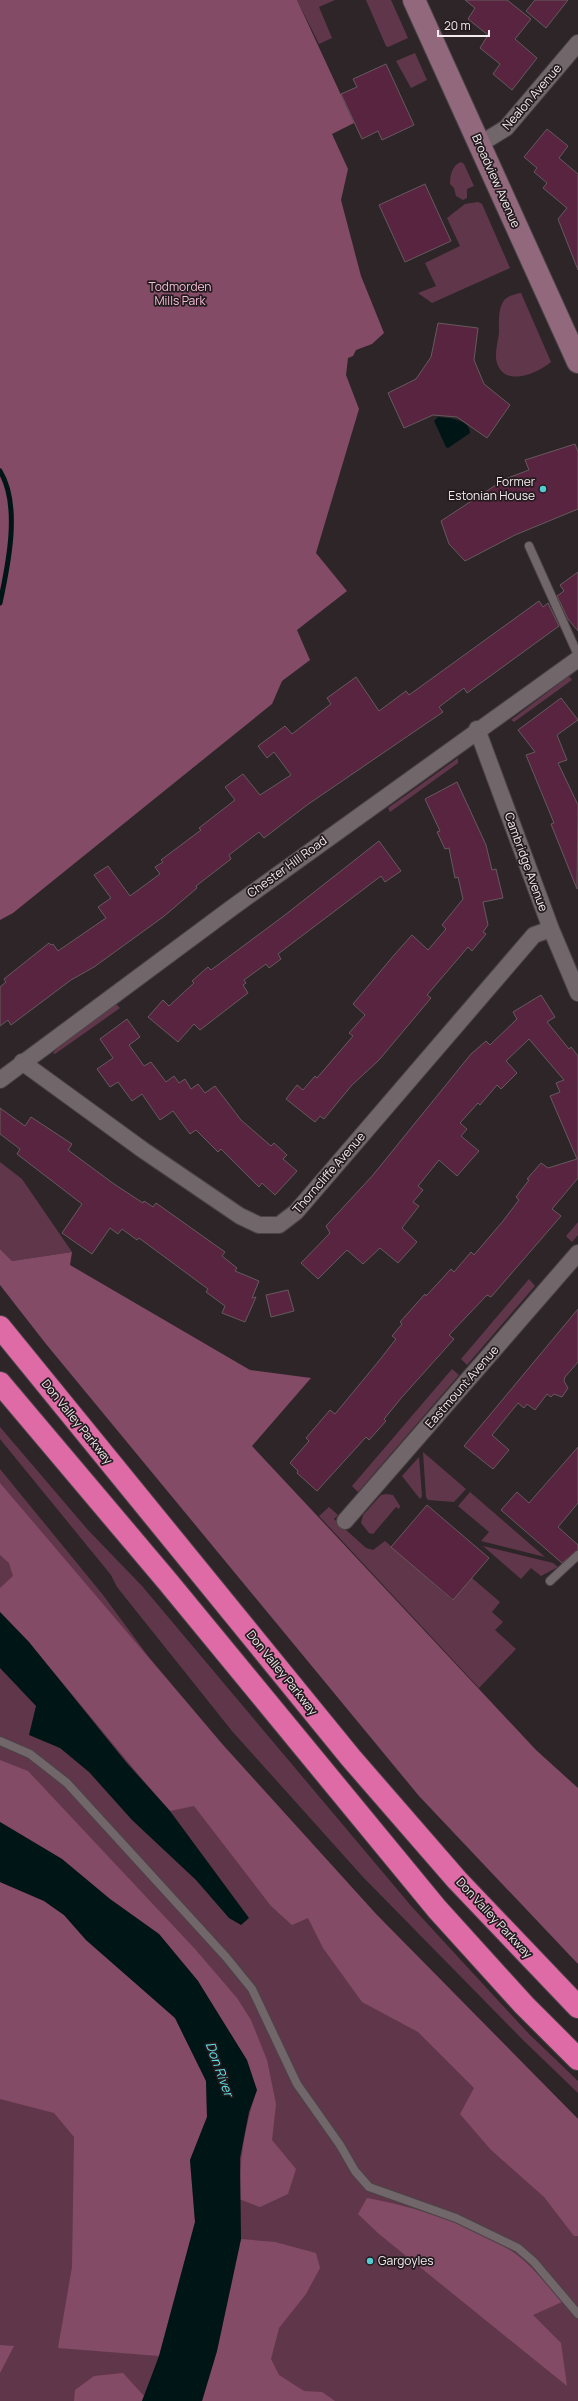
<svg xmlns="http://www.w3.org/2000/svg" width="578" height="2401" viewBox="0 0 578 2401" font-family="Manrope,sans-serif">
  <rect width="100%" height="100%" fill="#2e2529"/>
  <path fill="#60374a" d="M297,0H335L319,7L332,38L319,44Z
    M366,0H391L408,38L388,47L386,46Z
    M415,53L427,80L411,88L396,61Z
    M461,162L464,164L474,186L467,189V198L463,200L456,196L454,188L450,184C450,176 452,165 461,162Z
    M478,202L482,204L510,268L432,303L418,293L436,286L425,263L460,246L447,218L465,204Z
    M521,293L551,362C538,373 505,388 497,363C494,354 498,342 499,333C499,324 498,310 503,302C506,296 515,294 521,293Z
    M569,676L572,680L514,722L511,720Z
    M458,758V763L390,812L388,808Z
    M116,1004L120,1008L55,1054L53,1053L58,1047Z
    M0,1162L22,1179L72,1252L12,1261L0,1249Z
    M578,1222V1235L572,1242L566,1236Z
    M529,1279L535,1286L467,1365L461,1359Z
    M452,1369L459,1375L358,1492L352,1486Z
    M0,1427L88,1530L142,1586L412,1907L529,2034L578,2081V2093L524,2041L363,1877L232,1731L117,1587L111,1575L0,1439Z
    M423,1452L466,1489L454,1502L428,1500L426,1497Z
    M419,1457L422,1496L420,1499L402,1476Z
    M0,1469L103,1595L148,1656L223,1745L376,1914L578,2119V2401H0Z
    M470,1492L545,1557L481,1541L489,1532L458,1506Z
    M386,1494L393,1495L400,1506L399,1509L396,1507L373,1534L369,1533L361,1523L363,1515L381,1495Z
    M329,1507L338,1515L334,1519L366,1548L373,1550L385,1541L452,1600L472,1578L500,1602L492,1612L503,1622L495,1630L516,1649L479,1688L319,1516Z
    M483,1546L553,1563L558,1567L541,1576L531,1568L521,1579Z"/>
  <path fill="#834b66" d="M0,0H297L354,123L332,134L348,169L341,200L361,276L384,333L372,344L356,350L353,356L348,358L346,375L359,409L316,553L347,591L297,630L310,660L282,681L272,704L13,913L0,920Z
    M0,1249L12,1261L72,1252L70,1265L250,1370L311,1378L252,1446L536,1750L578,1788V1964L419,1796L46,1344L0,1285Z
    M0,1483L223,1745L376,1914L578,2119V2236H574L544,2197L491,2150L460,2114L474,2088L418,2032L362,2002L323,1948L308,1918L292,1925L271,1906L194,1806L170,1811C112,1746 60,1675 0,1612V1588L13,1576L9,1563L0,1555Z
    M0,1760L28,1771L195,1949L237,1998L251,2020L267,2060L276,2104L272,2140L296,2169L288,2194L260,2207L239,2199C240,2159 244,2127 257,2090L198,1981L159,1934L110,1899L62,1859L0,1822Z
    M0,1882L44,1901L64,1915L86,1940L175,2018L206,2081L207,2117L190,2160L195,2222L159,2356L58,2348L72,2267L74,2137L54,2113L0,2099Z
    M367,2198C415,2207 468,2223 510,2250C530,2263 546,2284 562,2302L533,2315L561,2343L567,2386L379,2234L358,2214Z
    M241,2239L275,2242L316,2253L320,2268L306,2294L279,2328L271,2359L279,2375L304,2391L322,2392L335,2401H202L217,2351Z
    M0,2345L14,2346L0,2373Z
    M123,2373L144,2396L142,2401H74L75,2390L94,2376Z"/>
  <path fill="#001515" d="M438,417C448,418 470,419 470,433L448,448L446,447L434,421Z
    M0,1612L29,1642L126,1762L170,1811L249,1918L241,1925L229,1918L196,1880L132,1820L89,1772L60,1748L29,1735L36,1706L0,1668Z
    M0,1822L62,1859L110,1899L159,1934L198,1981L247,2060L257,2090L249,2112L240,2158L241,2239L217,2351L202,2401H142L159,2356L195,2222L190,2160L207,2117L206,2081L175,2018L86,1940L64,1915L44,1901L0,1882Z"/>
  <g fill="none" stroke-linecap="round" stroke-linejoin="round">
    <path stroke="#001515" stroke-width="5" d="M0,471C21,505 8,566 0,603"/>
  </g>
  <path fill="#59243f" stroke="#655a5e" d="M465,0H507L531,19L515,39L537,58L512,90L493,74L500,64L480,48L488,35L468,19L475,8Z
    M535,0H568L546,28L526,11Z
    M386,64L414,125L382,140L378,131L362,139L341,94L357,87L353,79Z
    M547,129L568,146L559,158L578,174V270L558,219L567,208L543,188L547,183L534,172L537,168L524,157Z
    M425,184L451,241L405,262L379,205Z
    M438,323L478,328L474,360L484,384L510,405L487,438L457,417L433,415L404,428L388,393L416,379L431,357Z
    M575,444L578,452V509L515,535L465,561L449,544L441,521L505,479L529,470L525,460Z
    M578,572V631L568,619L557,596L564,591L560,585Z
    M539,601L543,607L548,603L559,626L467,693L464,688L439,707L443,712L307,805L264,838L259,832L229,855L231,859L196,886L197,888L163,917L94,967L71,980L11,1025L8,1020L0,1026V987L6,982L4,979L49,943L51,945L53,944L58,951L106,918L98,907L111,898L94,875L108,866L130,896L160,874L155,867L163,862L161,860L201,830L199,828L235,800L225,787L243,774L260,795L291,775L274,752L267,758L258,746L285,726L292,734L331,704L327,698L356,677L379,711L406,691L409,695Z
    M561,698L578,720L557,735L567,760L558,763L578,805L577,889L551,824L554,823L526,755L535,752L518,730Z
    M457,782L486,845L492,870L496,869L503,898L483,902L488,925L483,932L486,934L472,951L468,947L427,995L431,998L379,1060L352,1085L324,1119L320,1116L315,1122L286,1099L297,1085L303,1090L315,1076L317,1078L353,1036L349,1033L365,1015L353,1004L395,954L412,935L428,950L446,929L442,925L463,899L458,877L455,878L449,848L445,849L437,832L440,831L425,799Z
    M379,841L401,871L385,882L381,876L278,954L281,959L269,968L266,964L244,980L246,983L243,985L248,993L200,1030L194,1024L178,1042L148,1017L163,1000L169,1006L194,983L192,981L208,967L211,970L285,915Z
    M541,995L555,1017L547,1022L569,1049L571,1047L578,1056V1178L552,1209L561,1216L491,1297L487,1295L449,1335L454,1339L402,1397L384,1419L386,1421L369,1440L366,1437L317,1491L297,1473L298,1471L290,1463L309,1441L306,1438L330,1410L335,1414L378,1362L396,1339L392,1336L402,1324L400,1322L425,1294L426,1296L451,1269L454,1272L471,1252L474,1255L503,1221L519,1200L516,1197L529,1180L527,1179L541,1163L548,1168L577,1159L550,1096L560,1092L556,1083L564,1080L529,1039L506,1061L517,1073L501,1089L497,1085L480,1105L478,1103L460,1123L467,1129L461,1136L479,1151L457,1176L439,1160L418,1186L423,1190L413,1202L419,1206L402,1228L417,1242L398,1263L380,1248L363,1264L347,1250L318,1279L301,1263L330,1233L326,1226L373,1175L471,1054L486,1041L490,1045L517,1019L513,1012Z
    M127,1019L140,1037L129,1045L144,1066L151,1062L166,1082L174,1076L179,1083L185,1079L191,1089L198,1084L205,1093L215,1086L241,1120L271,1146L274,1143L287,1155L283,1159L297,1171L275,1195L262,1183L259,1187L221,1149L218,1152L196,1130L190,1134L173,1111L160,1120L142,1094L132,1101L118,1082L110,1087L97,1069L113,1058L100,1039Z
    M0,1108L25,1126L31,1117L72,1144L68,1150L114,1184L143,1203L144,1201L153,1207L156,1203L225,1252L222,1256L237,1268L235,1271L259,1281L252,1298L256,1297L245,1322L222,1313L225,1306L206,1292L208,1289L139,1238L137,1240L122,1229L118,1234L110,1228L92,1254L62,1233L82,1204L17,1154L20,1149L0,1134Z
    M288,1290L294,1311L271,1317L266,1295Z
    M578,1309V1362L565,1377L564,1381L568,1388L562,1397L554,1394L551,1397L547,1394L535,1410L527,1404L524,1408L518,1403L492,1435L509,1450L493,1469L464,1446Z
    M578,1447V1503L558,1527L578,1545V1550L562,1563L501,1510L517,1492L529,1503Z
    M427,1505L489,1558L453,1600L391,1547Z"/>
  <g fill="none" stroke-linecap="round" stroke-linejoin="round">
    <defs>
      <path id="lane" d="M529,546L578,655
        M550,1581L578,1555
        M0,1741L30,1754L67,1783L226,1957L252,1989L297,2084L340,2145L355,2171L369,2187L456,2218L518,2248L534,2262L578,2314"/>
      <path id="street" d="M480,144L506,128L578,43
        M477,729L551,929L578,993
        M22,1062L143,1150L240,1216L259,1225H279L296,1212L534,935L551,929
        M0,1080L233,907L578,659
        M345,1521L578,1253"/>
      <path id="secondary" d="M414,0L578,362"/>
      <path id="highway" d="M0,1327L351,1758L457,1880L578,2007
        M0,1383L168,1582L437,1909L524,2005L578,2059"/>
    </defs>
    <use href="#lane" stroke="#4b4346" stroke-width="10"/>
    <use href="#street" stroke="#4b4346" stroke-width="18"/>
    <use href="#secondary" stroke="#4b4346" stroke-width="24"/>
    <use href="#highway" stroke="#4b4346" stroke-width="24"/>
    <use href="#lane" stroke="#71666a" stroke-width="8"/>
    <use href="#street" stroke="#71666a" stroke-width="16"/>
    <use href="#secondary" stroke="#92687c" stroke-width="22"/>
    <use href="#highway" stroke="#de6ba5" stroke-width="22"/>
  </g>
  <g fill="#52ccd0" stroke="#241b1f" stroke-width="1.5">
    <circle cx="543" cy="489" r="4"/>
    <circle cx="370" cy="2261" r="4"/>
  </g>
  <g text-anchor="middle" stroke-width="3.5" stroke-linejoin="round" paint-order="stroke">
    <g font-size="12" fill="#f3ecef" stroke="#241b1f">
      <text transform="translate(532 97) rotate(-49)" y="4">Nealon Avenue</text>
      <text transform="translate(496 181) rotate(66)" y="4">Broadview Avenue</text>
      <text transform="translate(526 862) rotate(70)" y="4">Cambridge Avenue</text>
      <text transform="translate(287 867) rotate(-36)" y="4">Chester Hill Road</text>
      <text transform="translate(329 1173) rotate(-49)" y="4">Thorncliffe Avenue</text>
      <text transform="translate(462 1387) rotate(-49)" y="4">Eastmount Avenue</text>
      <text transform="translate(77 1422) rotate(51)" y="4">Don Valley Parkway</text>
      <text transform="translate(282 1673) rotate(51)" y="4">Don Valley Parkway</text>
      <text transform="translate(494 1918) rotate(47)" y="4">Don Valley Parkway</text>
    </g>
    <g font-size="12" fill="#f5bfd7" stroke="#241b1f">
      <text x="180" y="291">Todmorden<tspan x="180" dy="14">Mills Park</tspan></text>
    </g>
    <g font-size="12" fill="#f3ecef" stroke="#241b1f" text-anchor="end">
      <text x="535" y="486">Former<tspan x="535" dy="14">Estonian House</tspan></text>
      <text x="378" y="2265" text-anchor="start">Gargoyles</text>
    </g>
    <g font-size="13" font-style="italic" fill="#5fe2e6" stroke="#241b1f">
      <text transform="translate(220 2069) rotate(70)" y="5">Don River</text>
    </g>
  </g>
  <path d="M438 30v6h51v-6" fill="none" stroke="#f3ecef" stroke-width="2"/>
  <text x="444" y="30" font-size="12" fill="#f3ecef" stroke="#241b1f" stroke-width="3" paint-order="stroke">20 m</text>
</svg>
